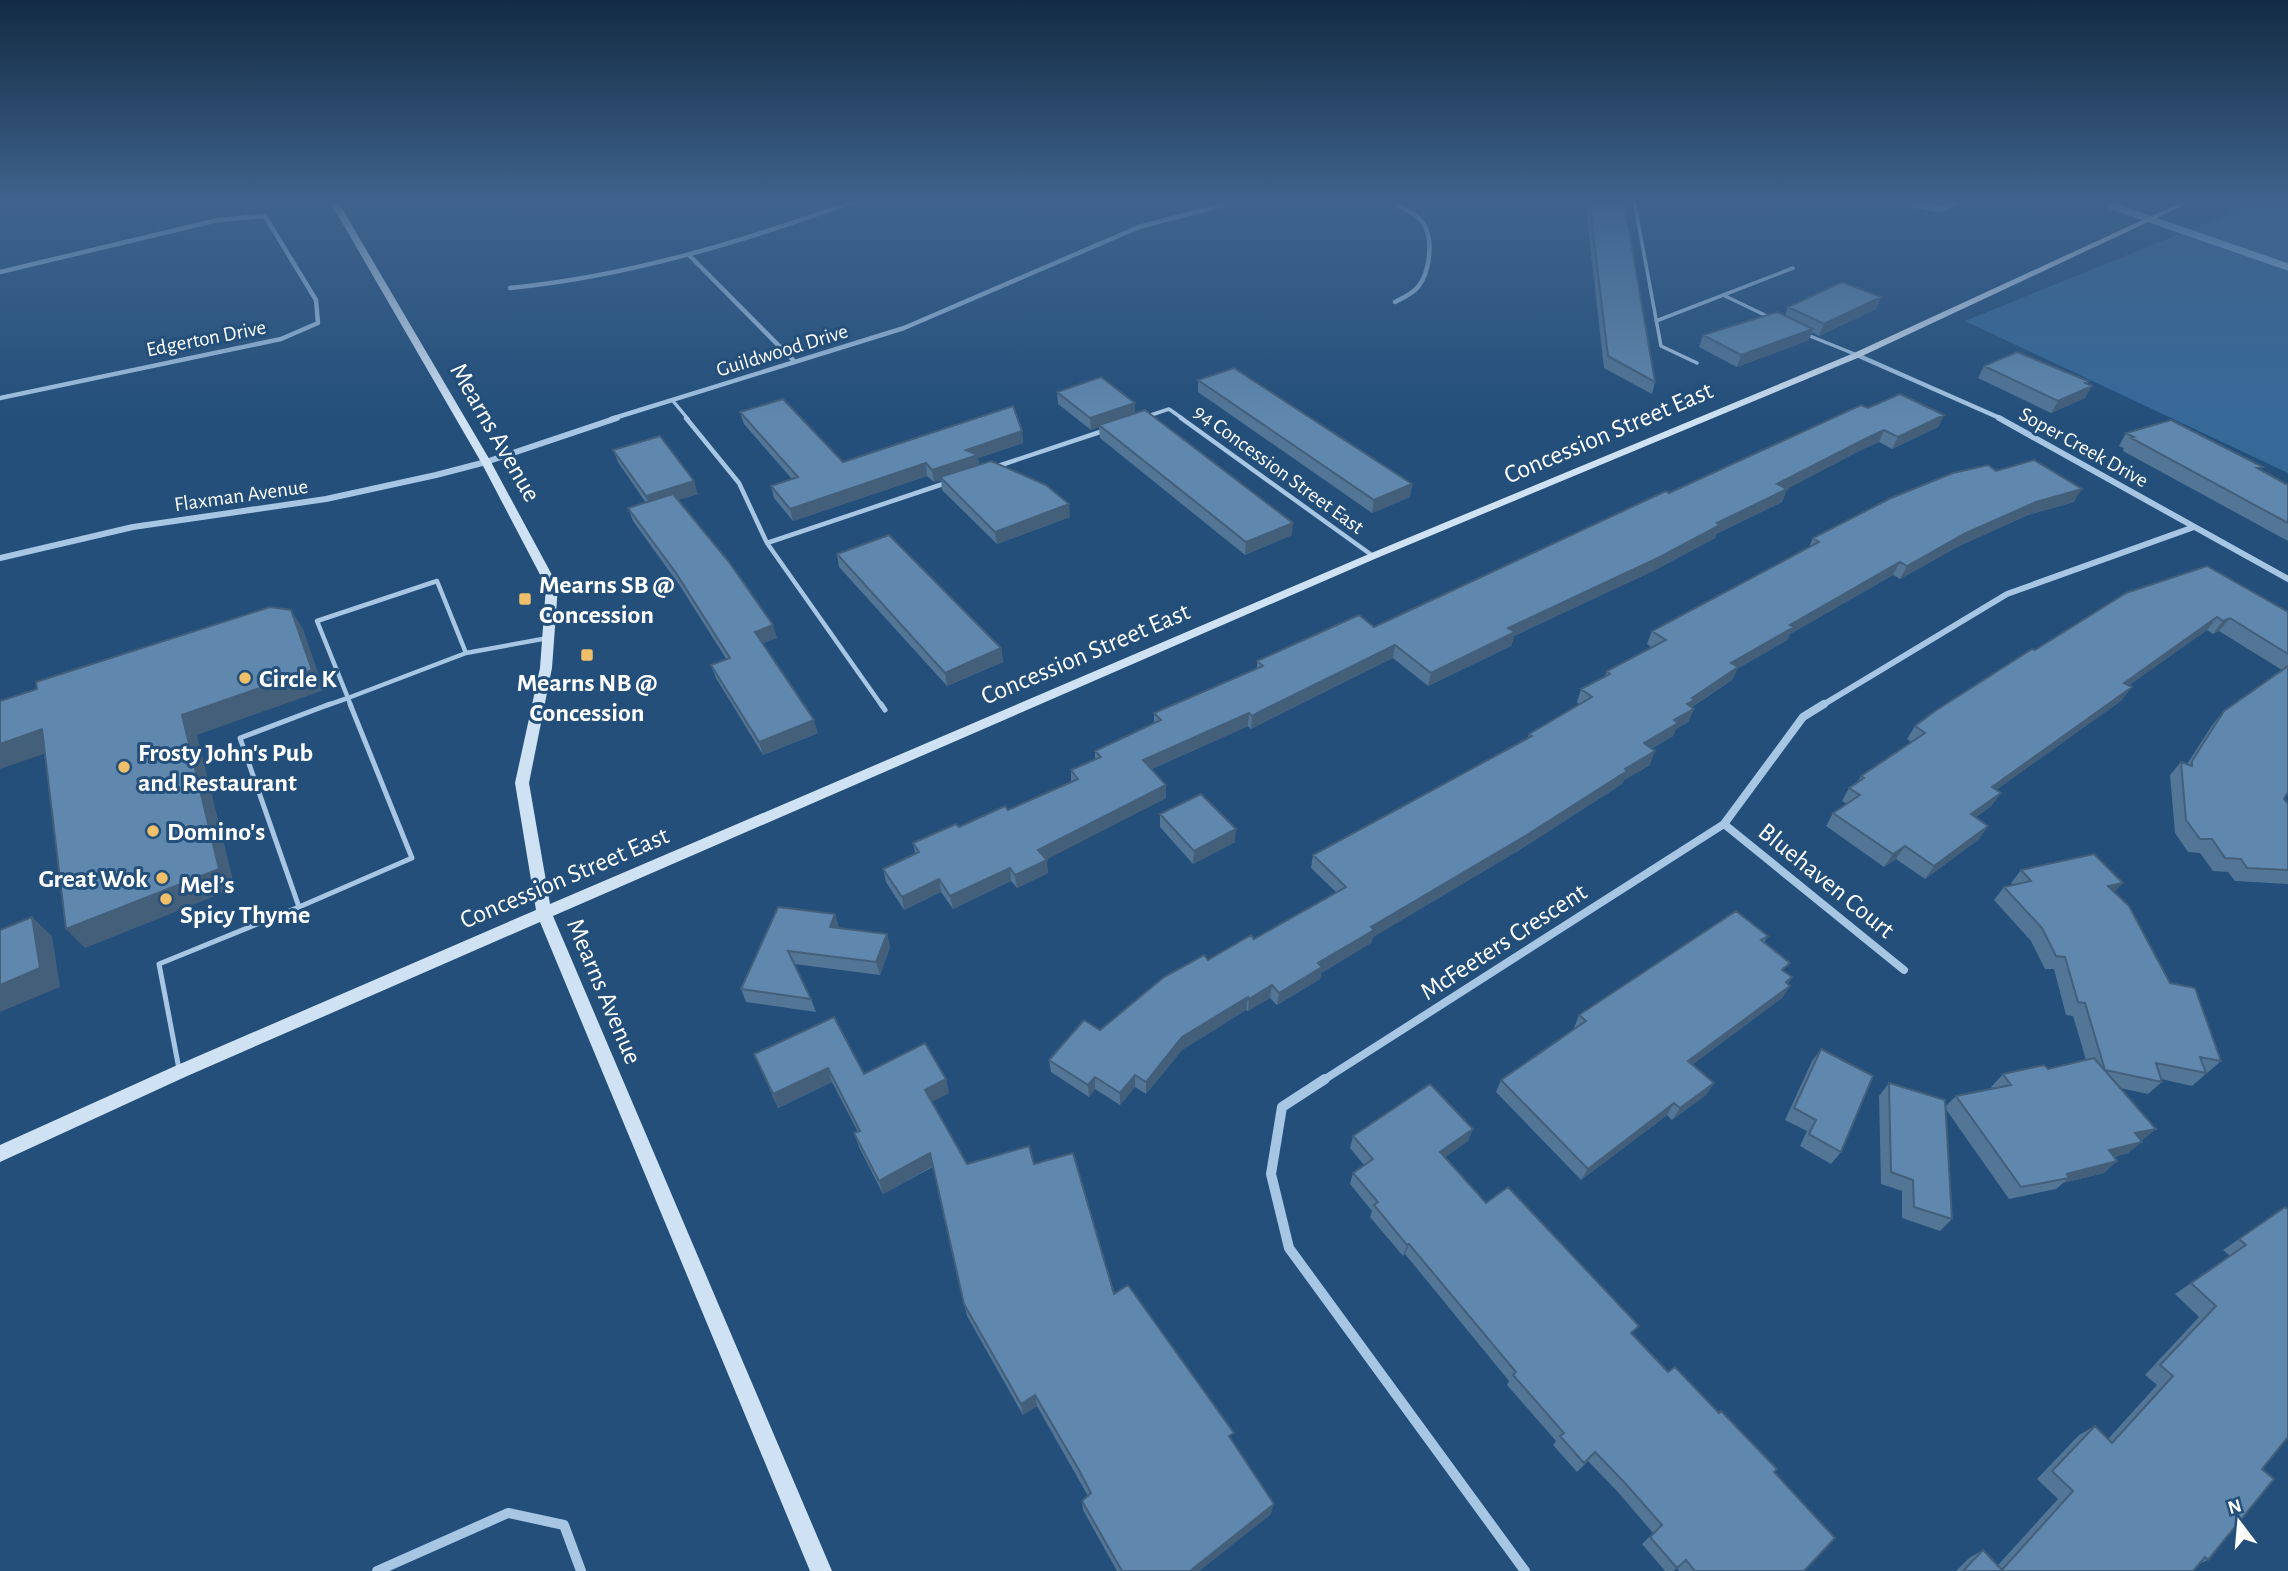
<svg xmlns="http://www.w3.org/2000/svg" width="2288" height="1571" viewBox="0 0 2288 1571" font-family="'Alegreya Sans',sans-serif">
  <rect width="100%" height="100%" fill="#234f7a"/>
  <path fill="#376998" d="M2180,200H2288V473L1965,321L2238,210Z"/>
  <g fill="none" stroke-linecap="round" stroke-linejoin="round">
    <path stroke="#9ac2e5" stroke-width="7" d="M1894,200L1940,209L1958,200
      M2110,200L2112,206L2288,267"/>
    <path stroke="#a6c6e4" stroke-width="3.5" d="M1634,200L1661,346L1697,363
      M1723,295L1771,318
      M1656,321L1793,268
      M1805,334L1857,355
      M673,401L688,419
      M1145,417L1169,409L1183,419"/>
    <path stroke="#a6c6e4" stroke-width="4.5" d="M686,418L739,483L767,543L882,706
      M1181,418L1373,556
      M995,467L1106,430
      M767,543L946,483
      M437,581L466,653L348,698L317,621Z
      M466,653L548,638
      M348,698L351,706
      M325,706L348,698"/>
    <path stroke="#a6c6e4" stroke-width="5" d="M881,704L885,710
      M299,907L240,738L330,704
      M299,907L412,858L350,704
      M179,1069L159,964L299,907"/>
    <path stroke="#a6c6e4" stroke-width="4.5" d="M1386,200C1398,206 1415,212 1423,223C1434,239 1430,272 1418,287C1412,294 1403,298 1395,302
      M690,256L795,362
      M0,272L218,220L265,216L316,300L318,323L281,339L0,398
      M510,288C631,276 744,241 858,200
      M1857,355L2002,419
      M611,419L904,328L1139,227L1241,200"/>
    <path stroke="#a6c6e4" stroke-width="6" d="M1999,418L2288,579
      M0,558L133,527L326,499L436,475L486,462L617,418
      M1821,706L2007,594L2194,527"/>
    <path stroke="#a6c6e4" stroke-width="8" d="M1724,824L1904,970
      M1322,1081L1724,824L1803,717L1824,704"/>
    <path stroke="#a6c6e4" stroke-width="10" d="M1325,1079L1282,1107L1271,1174L1289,1248L1525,1571
      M377,1571L508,1513L564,1525L581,1571"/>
    <path fill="#cfe2f4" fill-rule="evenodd" d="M329,200H337L491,462L558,586L552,668L529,783L550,904L1369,554L1854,353L2186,200H2195L1860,357L1377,558L553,916L832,1571H810L540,922L185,1077L0,1162V1145L173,1067L536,910L515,783L540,668L546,586L481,462Z"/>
  </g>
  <path fill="#537596" d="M1585,200H1624L1655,382L1652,394L1604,368Z
    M1881,297L1876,309L1819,336L1812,332L1809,340L1737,367L1699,347L1703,335L1785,315L1788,307Z
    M1984,366L2088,381L2085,398L2051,413L1978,378Z
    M1198,380L1412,484L1410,497L1372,513L1198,392Z
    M1057,392L1135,413L1292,535L1245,555L1100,438L1099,427L1091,430L1058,404Z
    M1868,408L1944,415L1938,427L1892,449L1879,442L1863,449L1786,489H1787L1782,502L1716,534L1715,538L1655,570L1514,636L1511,646L1428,686L1393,658L1260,724L1251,729L1248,726L1152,769L1166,785V798L1046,859L1048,873L1017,888L1011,881L953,909L941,892L904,910L886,882L883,869L915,853L913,843L1008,810L1071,782V770L1095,759V751L1154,724V713L1257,668V661L1374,627L1669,493Z
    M740,412L843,462L1022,431L1023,443L978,458L979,465L1070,517L997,544L942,490L941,480L934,482L927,476L793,521L774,498L771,486L792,479L744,424Z
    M2126,433L2260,470L2288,485V541L2123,451L2124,448L2119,446Z
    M613,450L698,494L678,500L777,638L763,643L818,733L763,755L716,678L711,665L727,660L680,586L633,521L628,508L646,503L618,462Z
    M1996,471L2074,502L2028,515L1959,546L1900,579L1893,575L1790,634L1787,640L1737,669L1732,680L1692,707L1694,709L1688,722L1676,729L1673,736L1651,749L1650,765L1624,780L1622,784L1521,849L1373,937L1371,943L1321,973L1320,979L1277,1005L1270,998L1248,1011L1246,1010L1182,1050L1146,1094L1135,1087L1120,1105L1095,1089L1089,1097L1051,1072L1049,1060L1100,1030L1208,960L1254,939L1336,892L1311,868L1313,855L1528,738L1529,734L1579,704L1577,702L1581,689L1605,676L1607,671L1652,648L1647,644L1652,631L1809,547L1813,538Z
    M837,554L1001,648L1003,662L947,686L839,567Z
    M2126,593L2288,612V792L2284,799L2288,804V884L2235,881L2228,872L2213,871L2200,853L2188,852L2175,833L2170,775L2181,762L2187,764L2213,724L2224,711L2282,670L2219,631L2213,634L2207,630L2129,685L2122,700L1996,790L2001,793L1991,806L1976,817L1988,826L1979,839L1925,879L1896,859L1884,867L1826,826L1833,813L1847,804L1842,801L1849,788L1857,783L1861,776L1911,742L1907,739L1915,726Z
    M1160,814L1235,842L1193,864L1160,827Z
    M2021,870L2115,892L2170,983L2221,1061L2192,1086L2161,1079L2162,1082L2148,1094L2120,1088L2143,1140L2128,1153L2114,1157L2117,1161L2104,1173L2063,1183L2056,1189L2009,1199L1945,1108L1952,1219L1940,1231L1902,1218V1191L1881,1184L1879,1096L1889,1083L1945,1107L1956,1096L1993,1088L1991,1087L2003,1074L2048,1069L2086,1060L2073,1016L2066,1015L2054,969H2045L2031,941L1994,900L2004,887L2013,885L2011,883Z
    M835,914L838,928L887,934L890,947L880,975L794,964L811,999L816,1012L746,1002L741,989Z
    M1768,936L1764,943L1785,972L1792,977L1788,984L1790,986L1782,998L1693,1064L1714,1083L1706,1095L1672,1120L1667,1115L1581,1180L1496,1092L1501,1080L1575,1029L1574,1028L1579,1015Z
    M1821,1049L1841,1152L1831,1164L1800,1146L1807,1131L1785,1120L1812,1061Z
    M754,1054L864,1074L946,1079L949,1093L931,1102L967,1164H1034L1114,1294L1232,1442L1271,1514L1199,1571H1117L1083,1510L1082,1501L1088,1496L1037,1406L1023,1415L967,1316L933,1167L883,1194L859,1147L854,1133L858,1132L832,1082L778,1108Z
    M1473,1129L1468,1141L1445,1157L1486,1203L1633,1335L1668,1372L1774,1472L1804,1571H1679L1677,1568L1673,1571H1665L1642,1544L1653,1533L1617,1491L1588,1461L1577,1472L1553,1445L1556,1441L1507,1385L1509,1381L1405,1254L1403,1256L1370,1217L1372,1211L1350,1184L1353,1173L1364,1165L1350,1148L1353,1136Z
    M2285,1207L2262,1469L2208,1560L2199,1564L2193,1571H1956L1969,1558L1983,1550L1998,1565L2058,1499L2037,1479L2079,1435L2095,1426L2108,1439L2157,1385L2145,1375L2199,1317L2175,1294L2230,1256L2223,1250Z"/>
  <path fill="#435f7a" d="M1881,297L1876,309L1819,336L1824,324Z
    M1813,329L1809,340L1737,367L1741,355Z
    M2088,381L2083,390L2092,386L2085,398L2051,413L2058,401Z
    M1135,403V415L1099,425V427L1091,430L1090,418Z
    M1944,415L1938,427L1892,449L1898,437Z
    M1884,430L1879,442L1863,449L1772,497L1777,484L1869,437Z
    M1022,431L1023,443L978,458L979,467L940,477L941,480L934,482L932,470L966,450Z
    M926,463L927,476L793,521L790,509Z
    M694,481L698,494L650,509L646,496Z
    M1412,484L1410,497L1372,513L1374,500Z
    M1787,489L1782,502L1716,534L1715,538L1655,570L1514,636L1511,646L1428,686L1431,673L1508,628L1717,523Z
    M2082,489L2074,502L2028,515L1959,546L1900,579L1907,566L1966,533L2036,502Z
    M1069,504L1070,517L997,544L995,532Z
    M1293,523L1292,535L1245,555L1246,542Z
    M1900,562L1893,575L1790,634L1787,640L1737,669L1732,680L1691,707L1694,709L1688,722L1676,729L1673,736L1638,756L1644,743L1674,720L1692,698L1731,663L1790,625Z
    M291,610L303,629L324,690L197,735L235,888L85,948L66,929L182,715Z
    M2217,617L2207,630L2114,696L2124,683Z
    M2230,618L2219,631L2213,634L2223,621Z
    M773,625L777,638L759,645L755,632Z
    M1395,645L1393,658L1251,729L1252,716Z
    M1001,648L1003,662L947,686L945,673Z
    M2132,687L2122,700L1982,800L1992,787Z
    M1249,713L1248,726L1143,773V760Z
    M814,720L818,733L763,755L759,742Z
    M42,729L58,749L0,769V744Z
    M1655,751L1650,765L1624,780L1622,784L1521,849L1373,937L1371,943L1321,973L1320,979L1277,1005L1279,993L1318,963L1371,927Z
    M1166,785V798L1040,863L1038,850Z
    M2001,793L1991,806L1962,827L1971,814Z
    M1988,826L1979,839L1925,879L1934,866Z
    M1236,829L1235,842L1193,864L1194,851Z
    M1905,846L1896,859L1884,867L1893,854Z
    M1047,860L1048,873L1017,888L1015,875Z
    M1010,868L1011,881L953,909L950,896Z
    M939,879L941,892L904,910L902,897Z
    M2123,883L2111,896L2108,886Z
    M835,914L839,927L833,940L830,927Z
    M32,917L52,936L60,987L0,1012V985Z
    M887,934L890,947L880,975L876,962Z
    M1792,977L1785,990L1790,986L1782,998L1681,1073L1688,1061Z
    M1272,985L1270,998L1248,1011L1249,999Z
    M1248,997L1246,1010L1182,1050L1146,1094V1082L1182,1037Z
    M828,1068L832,1082L778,1108L773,1094Z
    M1135,1075V1087L1120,1105V1093Z
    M1095,1077V1089L1089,1097L1088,1085Z
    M946,1079L949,1093L928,1104L925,1090Z
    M1714,1083L1706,1095L1672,1120L1680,1108Z
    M1674,1103L1667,1115L1581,1180L1588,1169Z
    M1473,1129L1468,1141L1436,1163L1440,1152Z
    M2156,1129L2143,1140L2122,1145L2135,1133Z
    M2142,1142L2128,1153L2095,1162L2109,1150Z
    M930,1153L933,1166L883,1194L879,1181Z
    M2117,1161L2104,1173L2063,1183L2069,1178L2067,1174Z
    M1409,1244L1405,1254L1403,1256L1407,1245Z
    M1035,1395L1037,1406L1023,1415L1021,1404Z
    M1274,1504L1271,1514L1199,1571H1190Z"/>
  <path fill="#6088ae" stroke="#435f7a" stroke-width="2" d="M1589,200H1624L1655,382L1608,356Z
    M1842,282L1881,297L1824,324L1788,307Z
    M1777,312L1813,329L1741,355L1703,335Z
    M2017,352L2088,381L2085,383L2092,386L2058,401L1984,366Z
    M1234,368L1412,484L1374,500L1198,380Z
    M1101,377L1135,403L1090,418L1057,392Z
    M1900,394L1944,415L1898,437L1884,430L1869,437L1777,484L1787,489L1717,523L1720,525L1660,557L1508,628L1515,632L1431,673L1395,645L1261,711L1252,716L1249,713L1143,760L1166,785L1038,850L1047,860L1015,875L1010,868L950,896L939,879L902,897L883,869L919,852L913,843L956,824L959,827L1005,806L1008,810L1078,779L1071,770L1101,757L1095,751L1161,720L1154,713L1263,666L1257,661L1359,615L1374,627L1666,491L1669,493L1861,405L1868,408Z
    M783,399L843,462L1013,406L1022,431L966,450L978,455L932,470L926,463L790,509L771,486L798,477L740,412Z
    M1145,410L1293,523L1246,542L1099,425Z
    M2171,420L2263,467L2257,468L2288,485V523L2131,438L2134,437L2126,433Z
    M660,436L694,481L646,496L613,450Z
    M2034,460L2082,489L2036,502L1966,533L1907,566L1900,562L1790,625L1794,627L1731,663L1738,667L1692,698L1695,700L1687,704L1694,709L1674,720L1678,723L1644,743L1655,751L1625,769L1627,771L1525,836L1371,927L1374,930L1318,963L1322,967L1279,993L1272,985L1249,999L1248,997L1182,1037L1146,1082L1135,1075L1120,1093L1095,1077L1088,1085L1049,1060L1084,1020L1100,1030L1164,977L1204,955L1208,960L1251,935L1254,939L1346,887L1313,855L1532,736L1529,734L1592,697L1581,689L1610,674L1607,671L1666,640L1652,631L1819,542L1813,538L1891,498L1953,473L1988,465L1996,471Z
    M991,461L1046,485L1069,504L995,532L940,477Z
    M673,494L729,562L773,625L755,632L814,720L759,742L711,665L730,658L676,573L628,508Z
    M889,535L1001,648L945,673L837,554Z
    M2207,566L2288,612V654L2230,618L2223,621L2217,617L2124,683L2132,687L1992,787L2001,793L1971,814L1988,826L1934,866L1905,846L1893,854L1833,813L1860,795L1849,788L1864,778L1861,776L1925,733L1915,726L1935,711L2032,649L2035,650L2126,593Z
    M270,607L291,610L312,670L182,715L219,869L66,929L42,729L0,744V701L37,689L36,682Z
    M2288,666V792L2284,799L2288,804V870L2247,868L2241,859L2225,858L2212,839H2200L2186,820L2181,762L2192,766V761L2224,711Z
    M1201,794L1236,829L1194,851L1160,814Z
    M2094,854L2123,883L2108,886L2129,906L2170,983L2195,988L2221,1061L2200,1057L2206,1073L2156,1063L2162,1082L2105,1070L2085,1003L2078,1002L2065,957L2056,956L2042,928L2004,887L2031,881L2021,870Z
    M778,907L835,914L830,927L887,934L876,962L788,951L811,999L741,989Z
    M1736,911L1768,936L1761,940L1790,963L1782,970L1792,977L1786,982L1790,986L1688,1061L1714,1083L1680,1108L1674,1103L1588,1169L1501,1080L1586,1021L1579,1015Z
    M32,917L40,968L0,985V930Z
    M834,1017L864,1074L925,1043L946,1079L925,1090L967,1164L1029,1146L1034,1164L1073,1153L1114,1294L1128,1285L1234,1433L1229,1436L1274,1504L1190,1571H1122L1082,1501L1091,1493L1079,1470L1035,1395L1021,1404L964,1304L930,1153L879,1181L854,1133L860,1131L828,1068L773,1094L754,1054Z
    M1821,1049L1873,1076L1841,1152L1809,1134L1816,1120L1794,1108Z
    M2094,1058L2156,1129L2135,1133L2142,1142L2109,1150L2117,1161L2067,1174L2069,1178L2021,1187L1956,1096L2011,1085L2003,1074L2044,1065L2048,1069Z
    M1889,1083L1945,1100L1952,1219L1914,1207L1913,1180L1891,1172Z
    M1430,1084L1473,1129L1440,1152L1486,1203L1508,1187L1639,1326L1631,1333L1668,1372L1675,1367L1719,1413L1721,1411L1777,1469L1774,1472L1835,1538L1804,1571H1695L1686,1560L1677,1568L1650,1537L1662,1525L1625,1483L1595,1452L1584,1463L1560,1436L1564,1433L1513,1375L1516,1372L1409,1244L1407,1245L1374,1205L1378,1202L1353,1173L1373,1159L1353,1136Z
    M2285,1207L2288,1209V1437L2262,1469L2274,1479L2208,1560L2205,1557L2193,1571H1963L1983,1550L2002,1570L2073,1491L2052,1471L2095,1426L2112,1443L2173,1376L2160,1365L2216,1306L2191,1283L2246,1245L2239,1239Z"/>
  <linearGradient id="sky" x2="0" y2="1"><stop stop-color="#132b43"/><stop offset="0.48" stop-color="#3f638d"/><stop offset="1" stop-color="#3f638d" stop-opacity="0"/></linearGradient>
  <rect width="2288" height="419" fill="url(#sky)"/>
  <g fill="#efc069" stroke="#234f7a" stroke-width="2.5">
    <rect x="518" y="592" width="14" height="14" rx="3.5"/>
    <rect x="580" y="648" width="14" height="14" rx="3.5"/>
    <circle cx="245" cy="678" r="7"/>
    <circle cx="124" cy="767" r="7"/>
    <circle cx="153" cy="831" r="7"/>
    <circle cx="162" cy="878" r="7"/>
    <circle cx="166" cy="899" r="7"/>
  </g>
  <g text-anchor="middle" stroke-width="6" stroke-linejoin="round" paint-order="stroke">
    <g font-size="21" fill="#fff" stroke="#234f7a">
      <text transform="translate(206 338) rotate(-11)" y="7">Edgerton Drive</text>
      <text transform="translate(782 350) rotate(-17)" y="7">Guildwood Drive</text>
      <text transform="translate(2084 447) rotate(29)" y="7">Soper Creek Drive</text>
      <text transform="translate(1279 469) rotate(36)" y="7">94 Concession Street East</text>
      <text transform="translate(241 495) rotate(-8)" y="7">Flaxman Avenue</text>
    </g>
    <g font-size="26" fill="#fff" stroke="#234f7a">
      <text transform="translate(496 432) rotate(60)" y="9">Mearns Avenue</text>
      <text transform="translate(1608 432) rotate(-23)" y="9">Concession Street East</text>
      <text transform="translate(1085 653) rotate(-23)" y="9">Concession Street East</text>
      <text transform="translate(564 877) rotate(-23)" y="9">Concession Street East</text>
      <text transform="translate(1827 880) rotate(39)" y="9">Bluehaven Court</text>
      <text transform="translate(1503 941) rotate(-33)" y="9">McFeeters Crescent</text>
      <text transform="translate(605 991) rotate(67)" y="9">Mearns Avenue</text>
    </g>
    <g font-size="26" font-weight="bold" fill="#fff" stroke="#234f7a" text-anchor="start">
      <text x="539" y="593">Mearns SB @<tspan x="539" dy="30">Concession</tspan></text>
      <text x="259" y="687">Circle K</text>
      <text x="587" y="691" text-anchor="middle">Mearns NB @<tspan x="587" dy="30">Concession</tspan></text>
      <text x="138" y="761">Frosty John's Pub<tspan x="138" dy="30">and Restaurant</tspan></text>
      <text x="167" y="840">Domino's</text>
      <text x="148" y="887" text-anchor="end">Great Wok</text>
      <text x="180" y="893">Mel’s<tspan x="180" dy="30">Spicy Thyme</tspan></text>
    </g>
  </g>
  <g transform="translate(2239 1522) rotate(344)" stroke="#234f7a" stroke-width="5" paint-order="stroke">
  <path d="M0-5L12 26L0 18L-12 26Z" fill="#ffffff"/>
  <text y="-10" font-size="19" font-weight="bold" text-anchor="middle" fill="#ffffff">N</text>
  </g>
</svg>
